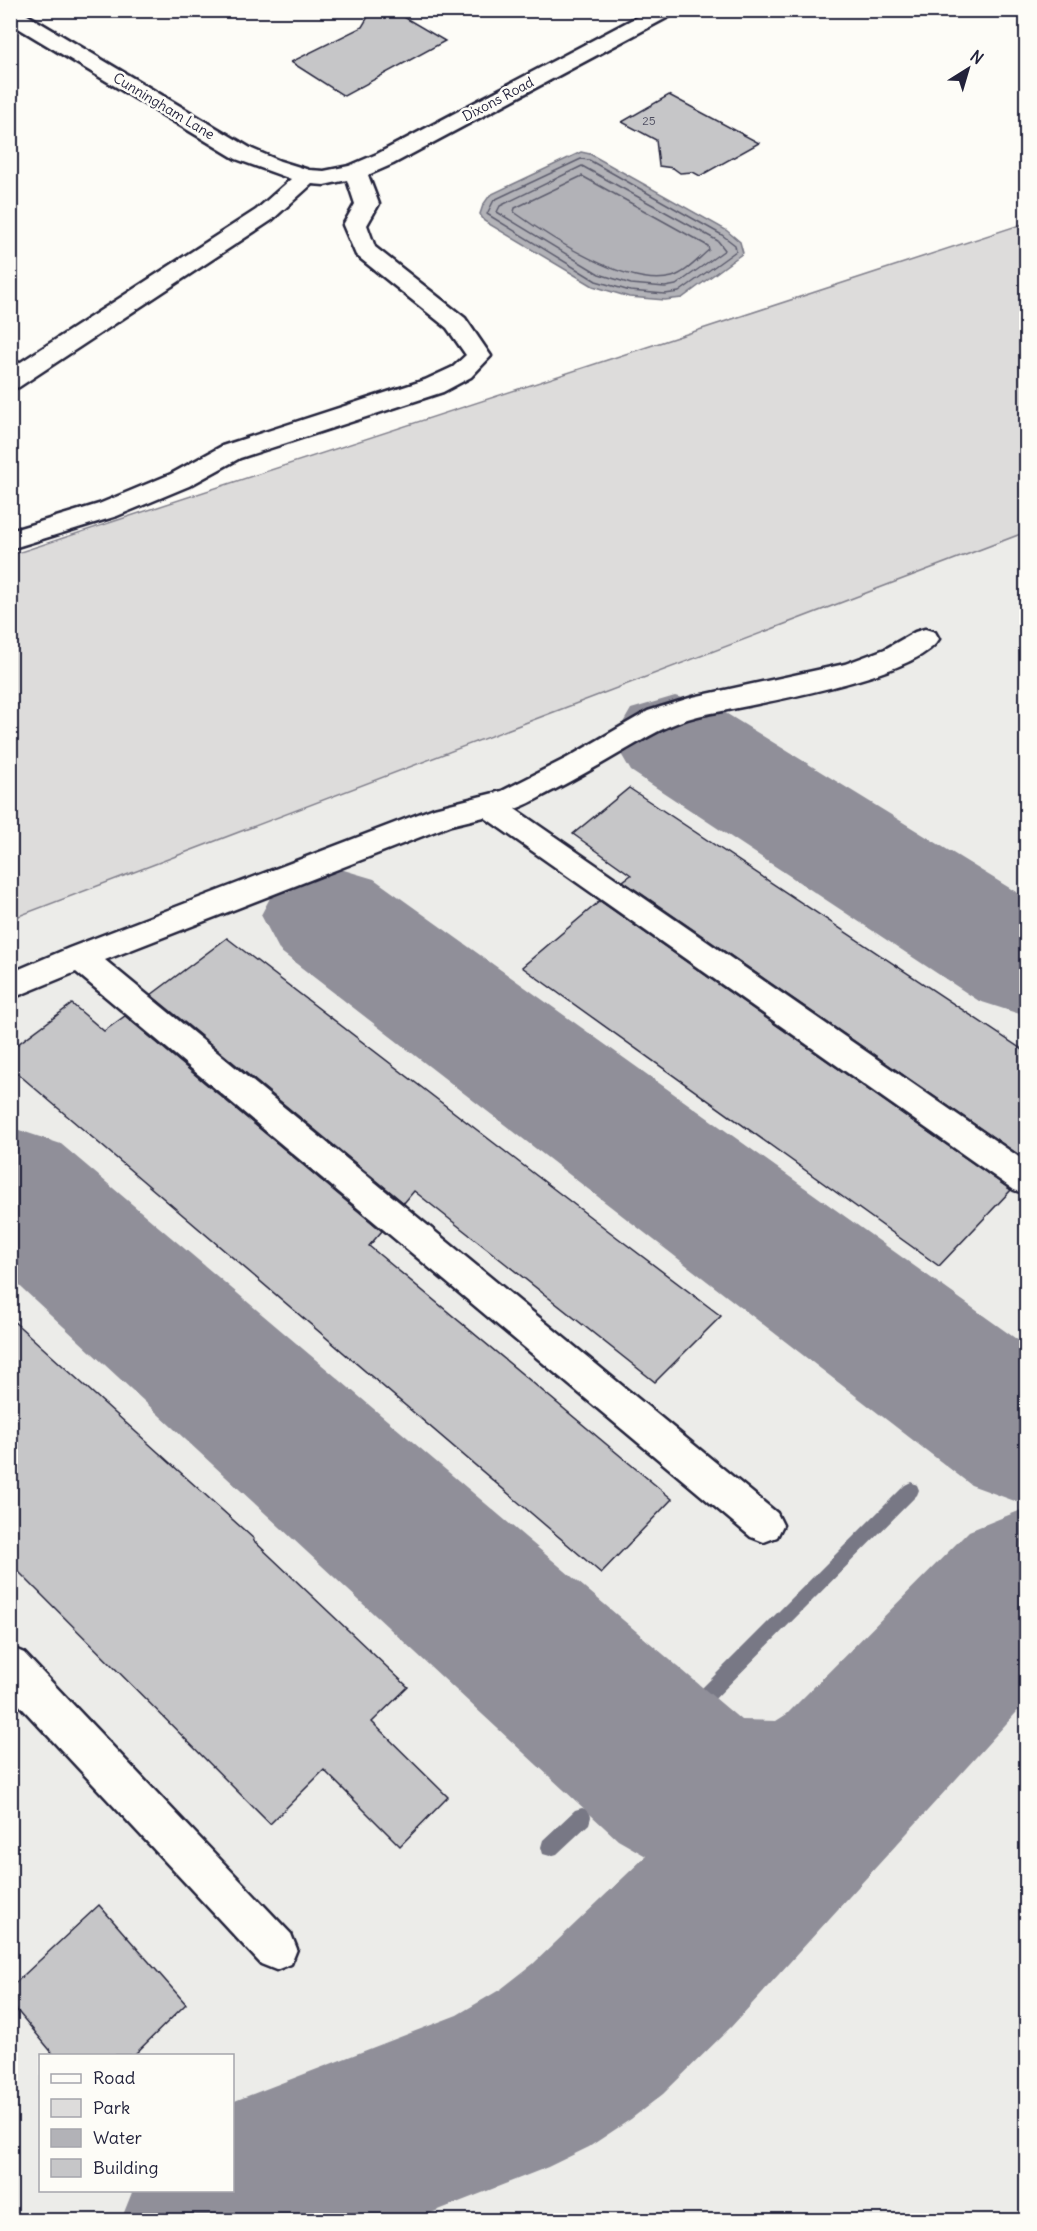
<svg xmlns="http://www.w3.org/2000/svg" width="1037" height="2231" viewBox="0 0 1037 2231" font-family="Delius,sans-serif">
  <rect width="100%" height="100%" fill="#fdfcf7"/>
  <filter id="ink" filterUnits="userSpaceOnUse"><feTurbulence type="fractalNoise" baseFrequency=".0167" numOctaves="2"/><feDisplacementMap in="SourceGraphic" scale="12" xChannelSelector="R" yChannelSelector="G"/><feConvolveMatrix kernelMatrix="1 2 1 2 8 2 1 2 1" color-interpolation-filters="sRGB"/></filter>
  <g filter="url(#ink)">
    <path fill="#ecece9" fill-rule="evenodd" d="M1026,306V2220H11L10,632ZM40,2056H232V2190H40Z"/>
    <path fill="#dddcdb" stroke="#807f8b" stroke-width="1.5" d="M1026,223V532L11,919V555Z"/>
    <path fill="#b2b2b7" stroke="#787885" stroke-width="1.5" d="M581,152L590,154L726,230L740,242L743,253L682,298L665,300L629,297L593,286L484,221L480,214L483,205L490,195Z"/>
    <g fill="none" stroke-linecap="round" stroke-linejoin="round">
      <path stroke="#5c5c6d" stroke-width="1.5" d="M581,159L589,160L722,235L735,245L736,251L679,292L665,294L630,291L596,281L487,214L494,200Z
        M582,166L718,241L725,250L676,285L665,287L631,284L599,274L497,212L500,206Z
        M582,176L708,246L709,250C698,259 686,273 672,277C628,289 549,237 514,212L515,208Z"/>
      <path fill="#787885" fill-rule="evenodd" d="M911,1482L917,1485L919,1490L917,1495L702,1712L696,1715L690,1712L687,1706L690,1700L905,1485Z
        M582,1808L589,1810L591,1817L589,1824L557,1854L550,1856L543,1854L541,1847L543,1840L575,1810Z"/>
      <path fill="#908f99" fill-rule="evenodd" d="M675,696L719,709L1026,898V1016L979,1001L631,771L613,740L631,709Z
        M327,865L374,879L1026,1346V1505L971,1485L280,951L261,915L280,879Z
        M10,1127L61,1144L741,1720L776,1721L787,1714L969,1531L1026,1508V1702L731,2027L663,2094L631,2119L589,2147L548,2167L413,2220H121L133,2190H232V2102L457,2015L501,1989L533,1964L646,1856L618,1840L10,1277Z"/>
    </g>
    <path fill="#c6c6c8" stroke="#22223b" stroke-width="1.5" d="M372,10H392L445,41L344,96L291,62L362,27Z
      M669,95L759,143L700,176L693,172L680,173L673,168L659,166L656,140L622,122Z
      M629,788L1026,1052V1160L623,881L631,875L573,834Z
      M600,901L1011,1190L939,1266L522,967Z
      M227,938L610,1232L721,1316L655,1382L414,1191L404,1203L151,995Z
      M72,1004L104,1031L125,1016L382,1231L369,1246L672,1499L601,1573L10,1067V1050Z
      M10,1318L254,1539L253,1540L408,1687L372,1722L448,1797L400,1846L324,1770L270,1824L10,1563Z
      M99,1905L186,2004L134,2055H54L10,2002V1988Z"/>
    <g fill="none" stroke-linecap="round" stroke-linejoin="round">
      <defs>
        <path id="minor" d="M10,10H19L252,149L280,161L309,170L324,171L349,166L377,154L650,10H677L674,14L393,164L368,175L379,204L367,225L375,247L465,318L491,356L471,377L443,392L240,458L189,486L117,516L10,549V531L99,504L171,474L222,446L425,380L453,367L466,355L447,328L356,255L343,225L355,204L347,180L324,185L312,184L272,220L19,387L10,389V369L256,210L291,179L236,159L10,23Z
          M925,629L935,632L939,639C915,679 747,705 698,716C669,723 646,738 620,753C598,766 575,779 552,791C540,797 528,805 515,809L1026,1162V1194L1014,1190L484,817L451,825L105,960L777,1513L783,1525L777,1537L764,1542L751,1537L76,972L10,999V973L69,948L434,808L502,791L567,758L648,711L693,697L845,664L885,649L915,632Z
          M10,1647L24,1653L291,1934L297,1949L291,1964L276,1970L261,1964L10,1695Z"/>
      </defs>
      <use href="#minor" stroke="#22223b" stroke-width="5"/>
      <use href="#minor" fill="#fdfcf7" fill-rule="evenodd"/>
    </g>
  </g>
  <g text-anchor="middle" stroke-width="5" stroke-linejoin="round" paint-order="stroke">
    <g font-size="12" fill="#4b4b5e">
      <text x="649" y="125">25</text>
    </g>
    <g font-size="14" fill="#22223b" stroke="#fdfcf7">
      <text transform="translate(498 99) rotate(-28)" y="5">Dixons Road</text>
      <text transform="translate(164 106) rotate(31)" y="5">Cunningham Lane</text>
    </g>
  </g>
  <rect width="1037" height="2231" fill="none" stroke="#fdfcf7" stroke-width="36"/>
  <rect x="18" y="18" width="1001" height="2195" fill="none" stroke="#22223b" stroke-width="2" filter="url(#ink)"/>
  <rect x="39" y="2054" width="195" height="138" fill="#fdfcf7" stroke="#a5a5ac" stroke-width="1.5"/>
  <rect x="51" y="2074" width="30" height="9" fill="#fdfcf7" stroke="#a5a5ac" stroke-width="1.5"/>
  <text x="93" y="2084" font-size="18" fill="#22223b">Road</text>
  <rect x="51" y="2099" width="30" height="18" fill="#dddcdb" stroke="#a5a5ac" stroke-width="1.5"/>
  <text x="93" y="2114" font-size="18" fill="#22223b">Park</text>
  <rect x="51" y="2129" width="30" height="18" fill="#b2b2b7" stroke="#a5a5ac" stroke-width="1.5"/>
  <text x="93" y="2144" font-size="18" fill="#22223b">Water</text>
  <rect x="51" y="2159" width="30" height="18" fill="#c6c6c8" stroke="#a5a5ac" stroke-width="1.5"/>
  <text x="93" y="2174" font-size="18" fill="#22223b">Building</text>
  <g transform="translate(968 69) rotate(37)" stroke="#fdfcf7" stroke-width="4.5" paint-order="stroke">
  <path d="M0-4.5L10 22L0 15L-10 22Z" fill="#22223b"/>
  <text y="-9" font-size="16" font-weight="bold" text-anchor="middle" fill="#22223b">N</text>
  </g>
</svg>
